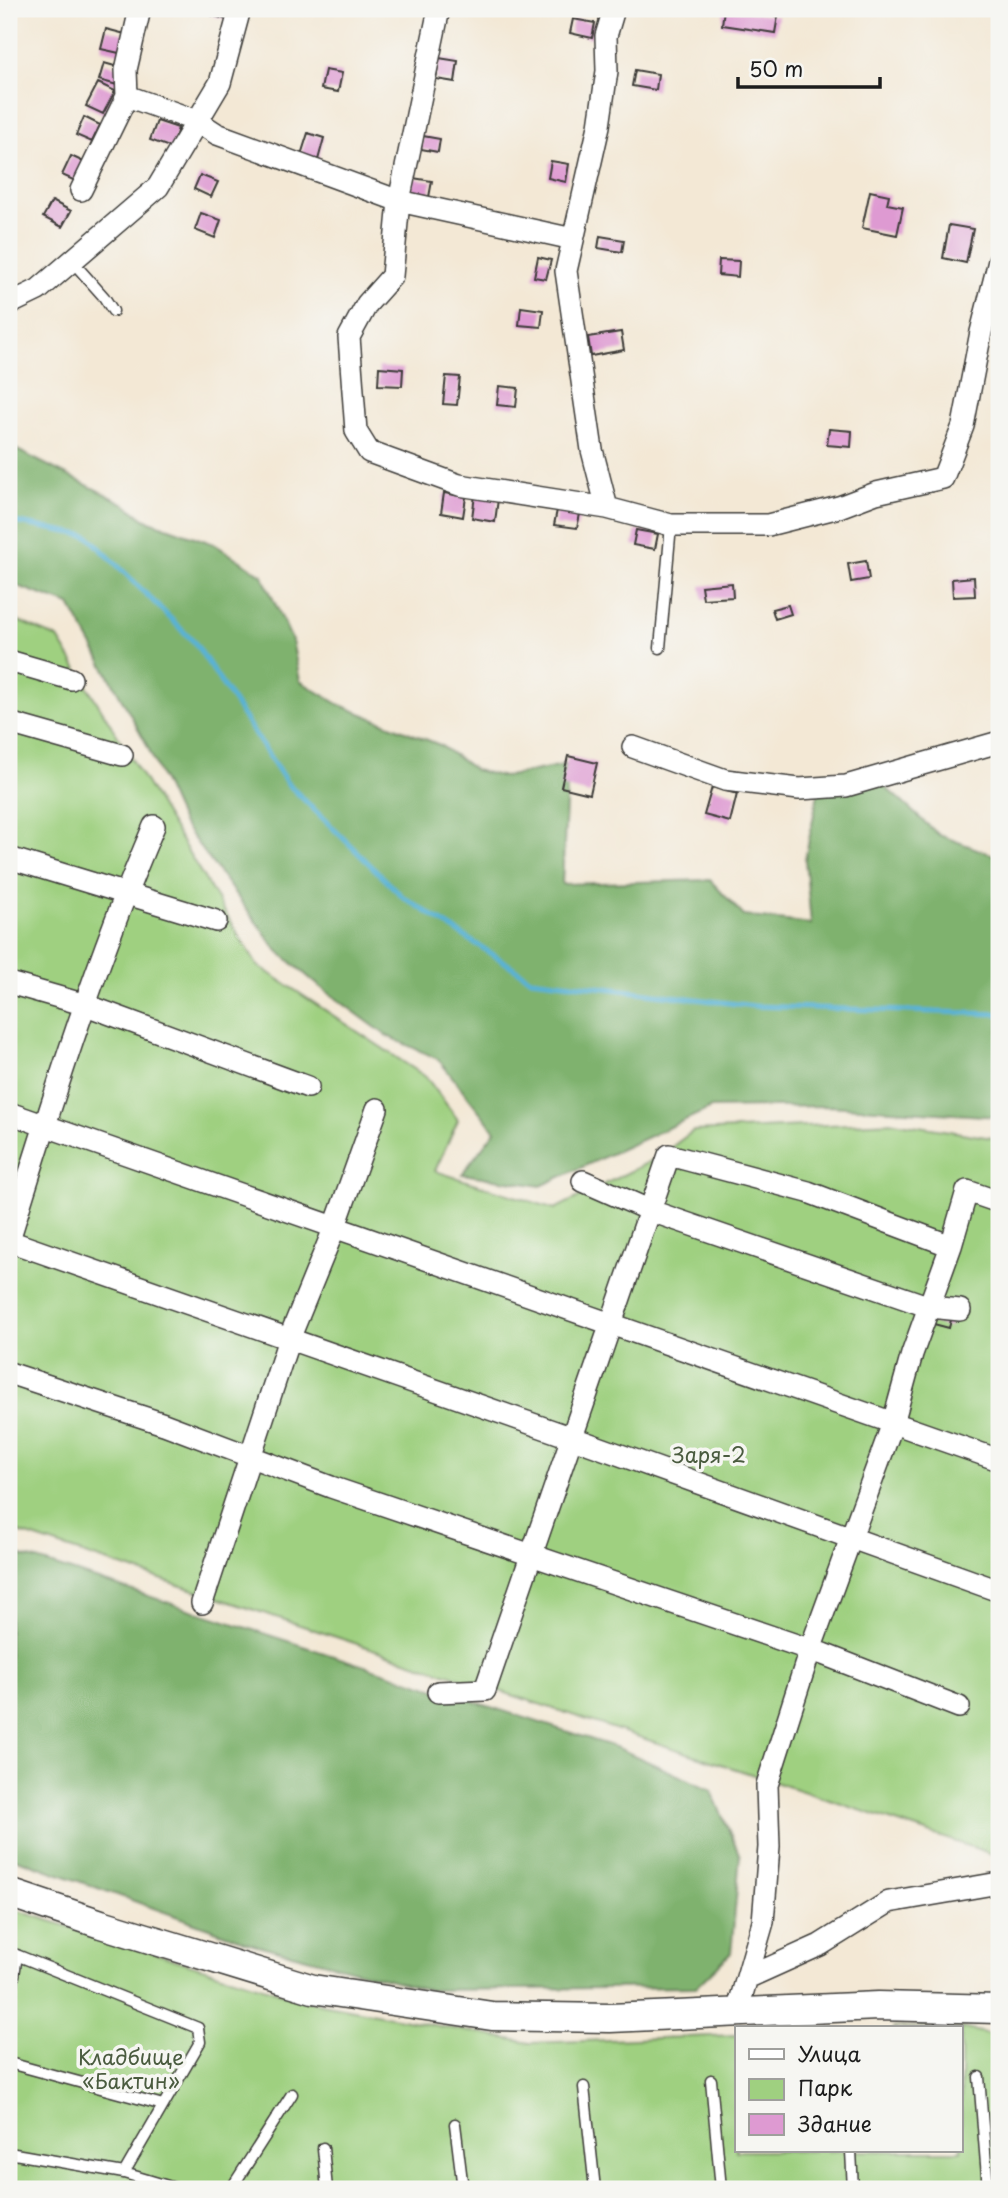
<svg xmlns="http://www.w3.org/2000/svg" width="1008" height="2198" viewBox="0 0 1008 2198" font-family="'Playpen Sans',sans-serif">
  <rect width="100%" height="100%" fill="#f6f6f2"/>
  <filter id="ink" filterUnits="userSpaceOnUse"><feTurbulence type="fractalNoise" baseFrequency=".0143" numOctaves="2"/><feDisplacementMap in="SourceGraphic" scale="14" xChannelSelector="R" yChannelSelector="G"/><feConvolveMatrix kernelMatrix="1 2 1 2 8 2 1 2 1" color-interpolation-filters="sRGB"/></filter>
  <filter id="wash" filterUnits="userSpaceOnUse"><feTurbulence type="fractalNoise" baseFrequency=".00686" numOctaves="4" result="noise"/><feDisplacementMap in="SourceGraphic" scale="28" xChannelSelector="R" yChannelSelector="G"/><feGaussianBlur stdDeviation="1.57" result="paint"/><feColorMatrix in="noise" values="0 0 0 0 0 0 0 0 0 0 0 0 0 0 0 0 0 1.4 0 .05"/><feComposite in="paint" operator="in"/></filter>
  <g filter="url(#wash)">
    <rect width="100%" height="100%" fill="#f3e8d5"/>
    <path fill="#9fd080" stroke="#5e764e" stroke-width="2" d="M9,617L58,638L257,965L426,1077L458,1120L435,1171L555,1209L657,1158L693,1131L894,1122L999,1139V1856L9,1529Z
      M9,1908L311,2002L530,2043L737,2035V2151H961V2028H892L952,2026L999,2036V2189H9Z"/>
    <path fill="#7fb26e" stroke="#4e6745" stroke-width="2" d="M9,446L125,504L144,519L214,544L262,575L292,640L300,681L340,705L440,745L475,770L504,777L568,764L562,884L710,880L744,916L811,924L805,860L821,778L883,785L939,835L999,857V1117L829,1106L711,1108L541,1186L462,1174L495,1131L438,1059L387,1036L319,986L278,951L182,823L145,741L70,605L9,583Z
      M9,1553L37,1560L618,1748L711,1790L740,1856L731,1953L696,1987L430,1990L253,1944L9,1856Z"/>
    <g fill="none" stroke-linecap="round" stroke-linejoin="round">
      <path stroke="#58b2d5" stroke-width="5" d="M9,521L88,536L195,643L287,783L402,896L531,979L754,1006L999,1014"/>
    </g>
    <g id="blocks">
      <path fill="#de9ad2" d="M213,9H228L225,19L211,15Z
        M724,9L778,16L775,33L722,25Z
        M573,19L595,23L592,38L570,33Z
        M106,29L129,35L124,54L101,49Z
        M439,58L458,61L455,82L436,79Z
        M104,63L122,68L117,85L99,80Z
        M325,70L342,73L338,92L321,89Z
        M635,70L658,74L656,90L632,86Z
        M98,83L115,91L103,114L86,106Z
        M84,117L100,125L92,142L76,135Z
        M157,121L178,128L172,148L150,140Z
        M308,133L324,138L318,160L301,155Z
        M423,136L440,139L438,152L421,149Z
        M71,156L88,164L80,183L62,175Z
        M551,161L569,164L566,182L548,178Z
        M200,175L218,182L211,197L194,189Z
        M413,178L432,181L429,197L411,194Z
        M870,191L889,195L887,204L903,207L897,235L862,228Z
        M52,201L71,211L62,227L43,217Z
        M201,213L221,220L215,238L195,230Z
        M949,225L973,229L966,263L943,258Z
        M600,236L624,240L622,252L598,248Z
        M538,257L551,260L546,279L534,277Z
        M719,260L739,261L738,277L718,275Z
        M521,307L543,310L541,327L519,325Z
        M621,332L624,350L591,356L588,337Z
        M379,367L403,369L402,386L378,385Z
        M446,376L460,377L457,405L443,404Z
        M499,386L518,388L516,407L497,405Z
        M829,429L852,431L851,447L827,445Z
        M444,493L466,497L463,517L441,513Z
        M475,495L498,499L495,522L472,518Z
        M557,510L580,514L577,528L554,525Z
        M636,530L658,534L655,549L633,545Z
        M866,561L869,579L851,582L848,564Z
        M974,577L975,596L953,597L952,579Z
        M732,583L733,597L703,599L701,586Z
        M788,605L791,614L775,619L772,609Z
        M568,756L597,763L590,794L561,787Z
        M712,787L737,794L730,822L704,815Z
        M933,1311L952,1316L949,1328L930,1323Z"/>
    </g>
  </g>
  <g filter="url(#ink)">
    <use href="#blocks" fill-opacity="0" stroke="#3c3b38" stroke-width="2"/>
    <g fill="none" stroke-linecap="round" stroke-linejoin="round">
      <defs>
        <path id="service" d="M72,261L104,297L113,311
          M660,648L671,525
          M9,1952L198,2028L200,2042L124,2173
          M9,2009L17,1955
          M9,2063L163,2105
          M979,2077L988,2189
          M711,2080L721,2189
          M584,2087L595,2189
          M455,2124L463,2189
          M323,2148L327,2189
          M851,2151L853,2189
          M9,2153L124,2173L178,2189
          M231,2189L292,2094"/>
        <path id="minor" d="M140,9L126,70L127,96L197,121L217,134L399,201L573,239
          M439,9L399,201L392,276L367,304L349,337L356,431L369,452L459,485L607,508L671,525H768L839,507L876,493L943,478L963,426L981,332L999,261
          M81,190L127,96
          M9,304L38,290L158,187L220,83L240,9
          M607,508L592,450L566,271L599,126L607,71L606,36L614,9
          M9,661L71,679
          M9,723L122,755
          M633,747L725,780L799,789L846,786L999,742
          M9,858L216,921
          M9,983L86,1005L308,1087
          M9,1113L999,1460
          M583,1181L651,1211L930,1307L960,1310
          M9,1240C52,1101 96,960 154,826
          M9,1241L587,1443L999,1591
          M9,1373L164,1424L331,1487L823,1654L959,1707
          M202,1603L289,1339L334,1229L377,1109
          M438,1692L485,1690L669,1155L808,1192L951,1246
          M747,1978L820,1945L889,1902L999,1883
          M737,2012L763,1922L769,1847L767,1785L810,1650L893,1423L912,1354L951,1246L967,1191L999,1202"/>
        <path id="tertiary" d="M9,1893L101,1924L313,1989L492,2016L610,2018L878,2006L999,2009"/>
      </defs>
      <use href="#service" stroke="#3c3b38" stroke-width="13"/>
      <use href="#minor" stroke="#3c3b38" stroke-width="24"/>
      <use href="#tertiary" stroke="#3c3b38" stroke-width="31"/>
      <use href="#service" stroke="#fff" stroke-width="10"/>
      <use href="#minor" stroke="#fff" stroke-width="21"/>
      <use href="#tertiary" stroke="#fff" stroke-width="28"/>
    </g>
  </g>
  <g text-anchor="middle" stroke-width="7" stroke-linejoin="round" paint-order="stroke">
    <g font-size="21" fill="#4a5b3f" stroke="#f6f6f2">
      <text x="709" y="1463">Заря-2</text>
      <text x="131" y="2065">Кладбище<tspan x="131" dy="24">«Бактин»</tspan></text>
    </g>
  </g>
  <rect width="1008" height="2198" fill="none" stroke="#f6f6f2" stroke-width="35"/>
  <rect x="735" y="2026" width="228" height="126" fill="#f6f6f2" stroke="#9f9f9c" stroke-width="2"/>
  <rect x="749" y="2049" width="35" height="10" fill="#ffffff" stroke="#9f9f9c" stroke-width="2"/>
  <text x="798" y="2062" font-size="21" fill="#1c1c1c">Улица</text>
  <rect x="749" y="2079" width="35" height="21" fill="#9fd080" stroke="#9f9f9c" stroke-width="2"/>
  <text x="798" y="2096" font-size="21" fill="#1c1c1c">Парк</text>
  <rect x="749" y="2114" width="35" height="21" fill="#de9ad2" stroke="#9f9f9c" stroke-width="2"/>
  <text x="798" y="2132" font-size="21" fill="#1c1c1c">Здание</text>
  <path d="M738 77v10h142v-10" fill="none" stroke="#1c1c1c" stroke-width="3.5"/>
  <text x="749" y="77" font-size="21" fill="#1c1c1c" stroke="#f6f6f2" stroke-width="5" paint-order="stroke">50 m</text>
</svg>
